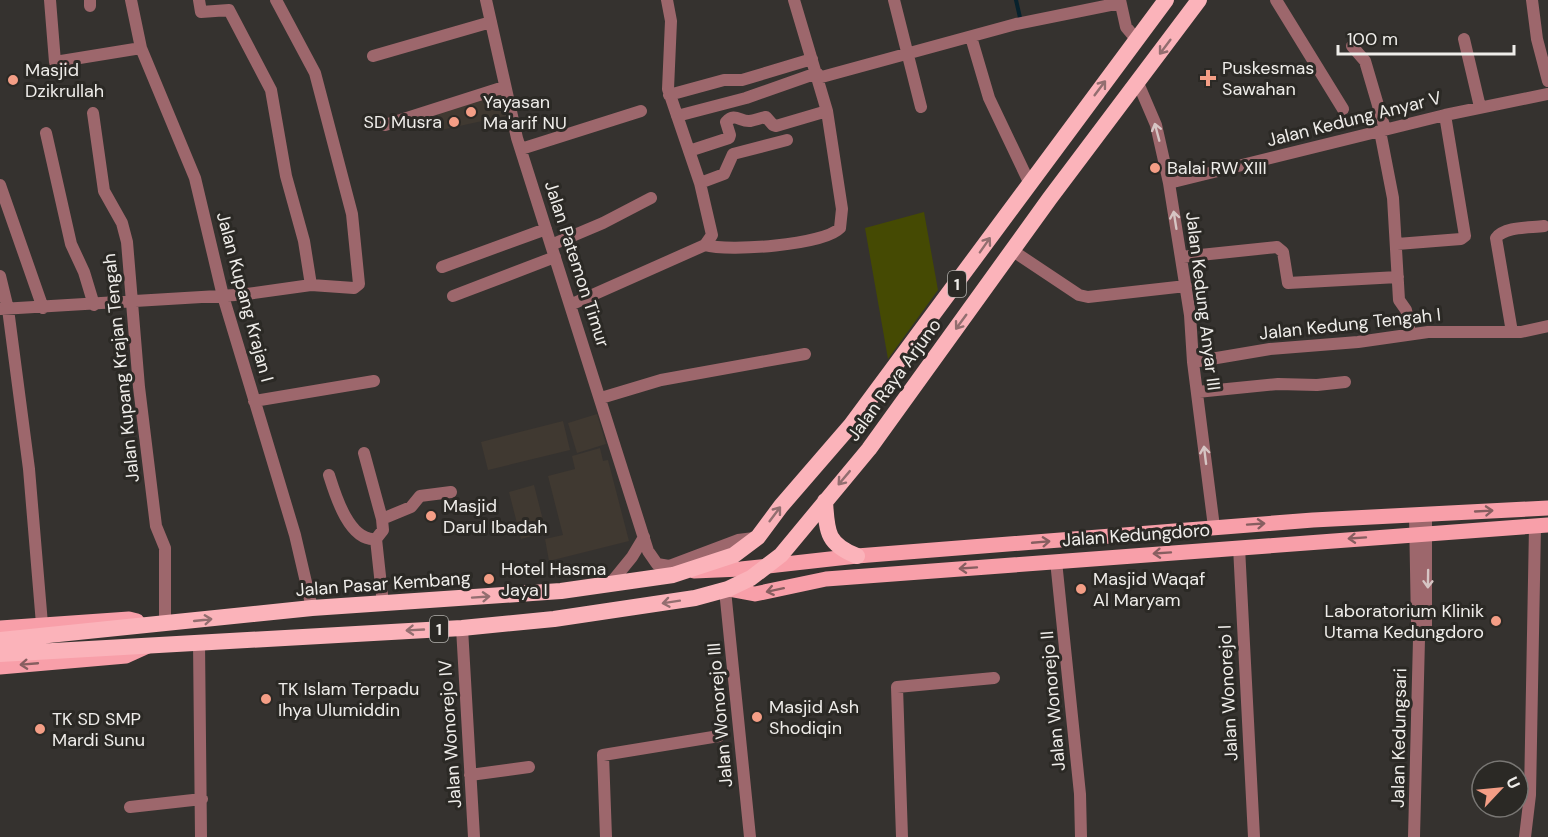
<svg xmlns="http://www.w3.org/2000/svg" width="1548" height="837" viewBox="0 0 1548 837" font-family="'DM Sans',sans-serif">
  <rect width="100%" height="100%" fill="#35322f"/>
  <path fill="#403931" d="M500,93L505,116L441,130L436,108Z
    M597,414L606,444L577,453L568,423Z
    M563,421L570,450L488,470L481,442Z
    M600,448L603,461L608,460L629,541L549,561L545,539L563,535L548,476L575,469L572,456Z
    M534,485L546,532L521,539L509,492Z"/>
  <path fill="#454a03" d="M924,212L938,290L888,359L865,228Z"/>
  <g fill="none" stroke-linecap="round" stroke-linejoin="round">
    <path stroke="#07222d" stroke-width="4" d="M1016,0L1021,22"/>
    <path stroke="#9d676c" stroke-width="12" d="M50,0L55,62L141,48
      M90,0V6
      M131,0L141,48L195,178L223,296L295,535L312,608
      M199,0L201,12L229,10L271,90L286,176L304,241L311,285
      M486,0L517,138L648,551L657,564L669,566L738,540L754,538
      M894,0L921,107
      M1120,0L1126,27L1137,40
      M1276,0L1343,109
      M1532,0L1537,39L1548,81
      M971,37L989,98L1029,182
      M1464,39L1480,107
      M1352,46L1365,61L1385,129
      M373,56L491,22
      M818,78L1016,24L1120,3
      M1138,83L1156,125L1169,183L1190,315L1193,362L1214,527
      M669,95L724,80H742L812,59
      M93,113L104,191L122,223L127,242L139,387L156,526L165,548V624
      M677,116L746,98L817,73
      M385,125L504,87
      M1380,131L1393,198L1399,300L1406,310L1410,334
      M46,133L71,244L84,272L94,305
      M521,149L641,111
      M689,151L729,138L730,135L726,122C735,112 740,122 750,121C755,120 761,118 766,117L773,125L776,126L827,111
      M700,183L724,174L733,154L787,140
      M1169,183L1445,115L1548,94
      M0,185L43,308
      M1397,244L1461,239L1465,236L1445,115
      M551,245L603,223L651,198
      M705,245C729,252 824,245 840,228L842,209L827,111L794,0
      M1013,251L1079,295L1088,297L1186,286
      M1181,257L1277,247L1283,252L1288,283L1398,277
      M442,267L546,229
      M0,276L8,309L29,469L42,624
      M247,294L311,285L354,288L359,284L352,214L315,73L276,0
      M453,296L555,257
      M570,305L705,245L712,235L700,183L668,89L671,21L667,0
      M1,309L235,295
      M1512,332L1496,238C1505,226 1531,228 1544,226
      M1193,362L1270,349L1358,342L1428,332H1521L1548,326
      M1197,392L1278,384L1317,385L1345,382
      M601,398L661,380L805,354
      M254,401L374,381
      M329,475C335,494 349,542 376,539L383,530L382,519L364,453
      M382,519L411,507L420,496L451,492
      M376,539L383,604
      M1239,547L1254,837
      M1056,561L1080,794L1081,837
      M610,584L632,557L644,537
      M725,590L750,837
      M462,628L474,837
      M199,642L201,837
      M470,775L529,767
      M130,807L202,799
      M606,837L603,755L719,736
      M902,837L897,687L994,678
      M1525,837L1530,795L1535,526"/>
    <path stroke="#9d676c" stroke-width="12" d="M1419,639L1426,626V514
      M1414,837L1419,639L1417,624L1415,515"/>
    <path stroke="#f89fa9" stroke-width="15" d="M694,571L741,569L857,556L1313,520L1548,508
      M728,589L755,594L826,579L1548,525
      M0,628L129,619L137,621
      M0,667L126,656L148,646"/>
    <path stroke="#fbb3ba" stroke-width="16" d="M825,501C827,531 826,544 857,556
      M0,640L312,608L561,591L673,575L734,555L758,537L781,506L851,425L1166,0
      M0,654L462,628L554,619L695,598L728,589L751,578L781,555L869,449L1050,198L1199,0"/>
  </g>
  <defs><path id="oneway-shaft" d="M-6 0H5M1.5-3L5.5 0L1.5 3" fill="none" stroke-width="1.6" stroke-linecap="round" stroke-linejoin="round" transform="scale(1.5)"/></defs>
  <g stroke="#936e70">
    <use href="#oneway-shaft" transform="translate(1165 47) rotate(127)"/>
    <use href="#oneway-shaft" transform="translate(1100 88) rotate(-53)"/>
    <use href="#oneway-shaft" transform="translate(985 245) rotate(-55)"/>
    <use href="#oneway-shaft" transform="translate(961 322) rotate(126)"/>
    <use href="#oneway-shaft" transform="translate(844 478) rotate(130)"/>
    <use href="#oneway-shaft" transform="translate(775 514) rotate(-53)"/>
    <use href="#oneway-shaft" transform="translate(481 597) rotate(-4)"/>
    <use href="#oneway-shaft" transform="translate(671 602) rotate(171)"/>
    <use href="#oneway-shaft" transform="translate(203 620) rotate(-6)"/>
    <use href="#oneway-shaft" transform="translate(415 630) rotate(177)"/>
  </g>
  <g stroke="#d6c5c4">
    <use href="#oneway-shaft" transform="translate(1157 132) rotate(-105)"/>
    <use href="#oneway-shaft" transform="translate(1175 220) rotate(-99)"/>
    <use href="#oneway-shaft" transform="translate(1205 455) rotate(-97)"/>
    <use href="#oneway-shaft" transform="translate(1428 579) rotate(91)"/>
  </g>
  <g stroke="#875e60">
    <use href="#oneway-shaft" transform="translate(1484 511) rotate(-3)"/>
    <use href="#oneway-shaft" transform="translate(1256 524) rotate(-4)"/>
    <use href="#oneway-shaft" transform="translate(1357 538) rotate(176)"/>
    <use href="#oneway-shaft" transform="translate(1041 542) rotate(-5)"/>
    <use href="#oneway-shaft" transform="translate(1162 553) rotate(176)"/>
    <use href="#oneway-shaft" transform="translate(968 568) rotate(176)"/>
    <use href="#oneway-shaft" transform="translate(775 590) rotate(168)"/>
    <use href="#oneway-shaft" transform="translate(29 664) rotate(175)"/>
  </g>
  <g fill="#f49e86" stroke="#2b2925" stroke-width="2">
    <path d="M1205 69h6v6h6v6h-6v6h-6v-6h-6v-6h6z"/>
    <circle cx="13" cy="80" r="6"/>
    <circle cx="471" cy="112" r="6"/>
    <circle cx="454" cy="122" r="6"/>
    <circle cx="1155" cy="168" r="6"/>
    <circle cx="431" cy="516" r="6"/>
    <circle cx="489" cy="579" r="6"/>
    <circle cx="1081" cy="589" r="6"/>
    <circle cx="1496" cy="621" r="6"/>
    <circle cx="266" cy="699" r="6"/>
    <circle cx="757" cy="717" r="6"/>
    <circle cx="40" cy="729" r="6"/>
  </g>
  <g text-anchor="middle" stroke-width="6" stroke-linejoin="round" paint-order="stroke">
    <g fill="#2b2925" stroke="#b4b2af" stroke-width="1.5">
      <rect x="948" y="271" width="18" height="26" rx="4.5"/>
      <rect x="430" y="616" width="18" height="26" rx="4.5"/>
    </g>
    <g font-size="16" font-weight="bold" fill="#efedea">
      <text x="957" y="290">1</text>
      <text x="439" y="635">1</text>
    </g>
    <g font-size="18" fill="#efedea" stroke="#2b2925" text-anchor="start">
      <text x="1222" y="74">Puskesmas<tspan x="1222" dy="21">Sawahan</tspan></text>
      <text x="25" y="76">Masjid<tspan x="25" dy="21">Dzikrullah</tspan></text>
      <text x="483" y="108">Yayasan<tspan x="483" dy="21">Ma'arif NU</tspan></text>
      <text x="442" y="128" text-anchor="end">SD Musra</text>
      <text x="1167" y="174">Balai RW XIII</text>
      <text x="443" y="512">Masjid<tspan x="443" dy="21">Darul Ibadah</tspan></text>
      <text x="501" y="575">Hotel Hasma<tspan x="501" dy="21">Jaya I</tspan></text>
      <text x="1093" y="585">Masjid Waqaf<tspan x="1093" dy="21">Al Maryam</tspan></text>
      <text x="1484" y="617" text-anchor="end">Laboratorium Klinik<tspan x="1484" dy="21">Utama Kedungdoro</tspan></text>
      <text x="278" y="695">TK Islam Terpadu<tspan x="278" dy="21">Ihya Ulumiddin</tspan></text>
      <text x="769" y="713">Masjid Ash<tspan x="769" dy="21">Shodiqin</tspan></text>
      <text x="52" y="725">TK SD SMP<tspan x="52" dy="21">Mardi Sunu</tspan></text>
    </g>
    <g font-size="18" fill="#efedea" stroke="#2b2925">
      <text transform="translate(1354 119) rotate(-14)" y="6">Jalan Kedung Anyar V</text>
      <text transform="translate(577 264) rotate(72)" y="6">Jalan Patemon Timur</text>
      <text transform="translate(245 297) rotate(75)" y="6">Jalan Kupang Krajan I</text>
      <text transform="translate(1203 301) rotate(83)" y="6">Jalan Kedung Anyar III</text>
      <text transform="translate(1350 324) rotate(-6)" y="6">Jalan Kedung Tengah I</text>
      <text transform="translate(121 368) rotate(-96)" y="6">Jalan Kupang Krajan Tengah</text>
      <text transform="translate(894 380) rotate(-54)" y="6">Jalan Raya Arjuno</text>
      <text transform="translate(1136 535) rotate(-4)" y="6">Jalan Kedungdoro</text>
      <text transform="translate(383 584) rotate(-4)" y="6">Jalan Pasar Kembang</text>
      <text transform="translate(1228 693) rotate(-93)" y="6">Jalan Wonorejo I</text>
      <text transform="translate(1053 701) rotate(-95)" y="6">Jalan Wonorejo II</text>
      <text transform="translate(720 715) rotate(-95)" y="6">Jalan Wonorejo III</text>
      <text transform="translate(450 734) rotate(-94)" y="6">Jalan Wonorejo IV</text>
      <text transform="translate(1399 738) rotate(-89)" y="6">Jalan Kedungsari</text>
    </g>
  </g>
  <g transform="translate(1500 789) rotate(64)"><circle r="28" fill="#2b2925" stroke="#797774" stroke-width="1.5"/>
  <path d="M0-4.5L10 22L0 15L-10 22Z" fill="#f49e86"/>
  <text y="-9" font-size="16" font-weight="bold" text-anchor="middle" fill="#efedea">U</text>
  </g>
  <path d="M1338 45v9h176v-9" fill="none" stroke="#efedea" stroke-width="3"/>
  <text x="1347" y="45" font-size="18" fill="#efedea" stroke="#2b2925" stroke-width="4.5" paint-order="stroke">100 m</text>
</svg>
